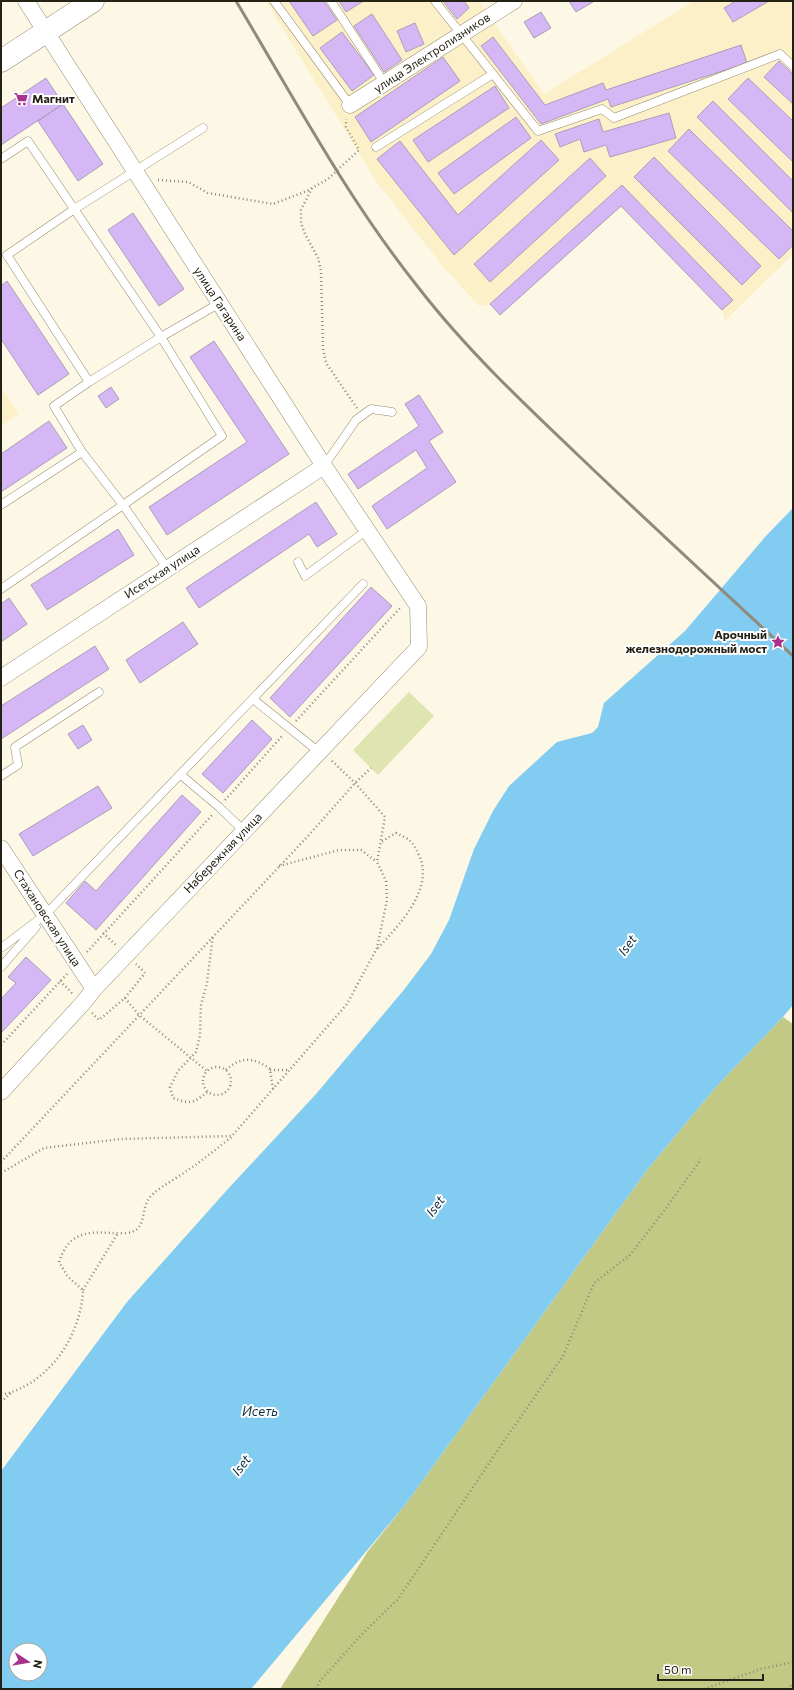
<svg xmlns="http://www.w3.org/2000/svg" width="794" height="1690" viewBox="0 0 794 1690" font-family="Commissioner,sans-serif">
  <rect width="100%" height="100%" fill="#fdf7e5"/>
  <path fill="#fcf0c9" d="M266,1H479L544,94L694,1H793V254L725,321L722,310L621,207L500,315L490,304L479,306L446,270L378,184Z
    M1,387L19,414L1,426Z"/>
  <path fill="#dfe5b1" d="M409,692L434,716L378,775L353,750Z"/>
  <path fill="#c2c984" d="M783,1017L793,1024V1689H280L368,1551L405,1505L647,1170L716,1087Z"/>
  <path fill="#82cbf1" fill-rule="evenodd" d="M793,508V1005L783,1017L716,1087L647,1170L405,1505L251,1689H1V1471L127,1302L227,1190L316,1094L403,991L431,954L449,920L474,849L493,811L509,786L557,742L592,733L598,727L604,703L685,631L765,537ZM16,1650H40V1674H16Z"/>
  <path fill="#d6b7f5" stroke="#ab9eba" d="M289,1H324L337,20L313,36Z
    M339,1H361L362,2L346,12Z
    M443,1H464L469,8L457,19Z
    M569,1H592L593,2L576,12Z
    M736,1H769L733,22L724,8Z
    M541,12L551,28L534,38L524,22Z
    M372,14L402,60L384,72L354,26Z
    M415,23L424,44L406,52L397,31Z
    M342,32L374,75L352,91L320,48Z
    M493,37L545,105L603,83L606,90L741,45L747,63L611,107L608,99L541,124L481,46Z
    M443,57L460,81L371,142L355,117Z
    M779,61L793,74V104L764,77Z
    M46,78L63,104L1,145V108Z
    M748,78L793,121V162L728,99Z
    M495,86L509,108L428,162L413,140Z
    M713,101L793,181V213L697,117Z
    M63,104L103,164L78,181L38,121Z
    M669,113L676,138L610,157L606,145L584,152L580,139L560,147L555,134L599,119L603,132Z
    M516,117L531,138L454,194L438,173Z
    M689,129L793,231V245L779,259L668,151Z
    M541,140L559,160L454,255L377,159L400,141L458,215Z
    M654,157L761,266L742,285L634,177Z
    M590,158L606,176L490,282L474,264Z
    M622,185L733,300L722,310L621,206L500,315L490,304Z
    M133,213L184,289L159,306L108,230Z
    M7,281L69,374L38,395L1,339V286Z
    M214,341L289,454L167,535L149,507L247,442L190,357Z
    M111,387L119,399L106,408L98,396Z
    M419,395L443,432L429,441L456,482L387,529L372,506L427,468L416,450L358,489L348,474L419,426L405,404Z
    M49,421L67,448L1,492V454Z
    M316,502L337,534L317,547L309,534L199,608L186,588Z
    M118,529L134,555L47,610L31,585Z
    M371,587L392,606L290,717L270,698Z
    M9,598L27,624L1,642V604Z
    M183,622L198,644L140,683L126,660Z
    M95,646L109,669L1,739V706Z
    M252,720L272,739L223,793L202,774Z
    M83,725L92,740L78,749L68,734Z
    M98,786L112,808L33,856L19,834Z
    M182,795L201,812L96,930L66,903L85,881L96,891Z
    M26,957L51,980L1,1033V999L16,983L8,977Z"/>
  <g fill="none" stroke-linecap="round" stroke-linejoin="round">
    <defs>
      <path id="service" d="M274,1L350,105
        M331,1L385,84
        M435,1L538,131L602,109L614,118L780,54L793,66
        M376,147L493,74
        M1,159L28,141L161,337L222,436L123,505L82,452L54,406L89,382L7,255L73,210L203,128
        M89,382L161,337L220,303
        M324,466L356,420L371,409L392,412
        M1,505L82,452
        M298,562L305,576L367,530
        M1,589L123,505L167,568
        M253,699L319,752
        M181,775L219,807L244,831
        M1,776L18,765L15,747L99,692
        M1,948L45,915L363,584
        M1,967L36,927"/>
      <path id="minor" d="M350,105L514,1
        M1,678L324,466
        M1,848L94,989
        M1,1092L83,1003L94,989L419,647L418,606L324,466L26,1"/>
      <path id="secondary" d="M1,61L93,1"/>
    </defs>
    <use href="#service" stroke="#948b6e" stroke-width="9"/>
    <use href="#minor" stroke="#948b6e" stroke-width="17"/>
    <use href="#secondary" stroke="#948b6e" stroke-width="23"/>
    <path stroke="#8e897a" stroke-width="2.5" stroke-dasharray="1 3" stroke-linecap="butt" d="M158,180L188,182L208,193L273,204L307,191L328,179L359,150L346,127V119
      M312,188L301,210V223L305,234L318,258L321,271L323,348L326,363L357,408
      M296,721L401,607
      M225,800L283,735
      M279,866L339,850H361L377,862
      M103,933L117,946
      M378,948C398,926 435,889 419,855C412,841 411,840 396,833L381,842
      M87,952L213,814
      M60,981L73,994
      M125,998L139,1015L207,1071
      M92,1013L99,1020L125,998L145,973L136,964
      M1,1045L67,974
      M203 1081a14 14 0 1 1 28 0a14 14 0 1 1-28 0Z
      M226,1070C241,1056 254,1057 270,1069L273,1089
      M270,1070H289
      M207,1092C193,1104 190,1104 173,1098L170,1087L178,1071L196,1052L200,1036L201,1005L207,983L213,935
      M1,1162L309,835L355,783L371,768
      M1,1173L44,1148L121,1139L232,1136L347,1004L377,948L387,900L386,881L377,862L385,817L355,783L331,760
      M83,1290L118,1233
      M1,1395C48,1385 81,1337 83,1290L68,1277L59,1262C68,1235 83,1231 111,1233C117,1233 126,1234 132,1232C148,1226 139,1206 153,1194C163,1185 177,1178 188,1170C203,1160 217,1148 232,1137
      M1,1402L11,1393
      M316,1689L320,1681L364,1632L398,1599L502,1444L563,1356L594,1283L630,1255L664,1211L701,1159
      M704,1689L761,1669L793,1662
      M788,1689L793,1683"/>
    <use href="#service" stroke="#fff" stroke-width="8"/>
    <use href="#minor" stroke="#fff" stroke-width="16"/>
    <use href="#secondary" stroke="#fff" stroke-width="22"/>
    <path stroke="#8f8b7c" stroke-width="3" d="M236,1C294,98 347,198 418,287C466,349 523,403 580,457C650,524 722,590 793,656"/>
  </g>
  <defs>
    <symbol id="supermarket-bare" viewBox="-9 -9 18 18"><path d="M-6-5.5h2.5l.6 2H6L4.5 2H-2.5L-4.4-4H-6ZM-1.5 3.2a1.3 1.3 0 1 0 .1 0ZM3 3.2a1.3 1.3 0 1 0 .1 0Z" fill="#a7338d" stroke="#fff" stroke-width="2.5" paint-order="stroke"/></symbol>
    <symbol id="sight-bare" viewBox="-9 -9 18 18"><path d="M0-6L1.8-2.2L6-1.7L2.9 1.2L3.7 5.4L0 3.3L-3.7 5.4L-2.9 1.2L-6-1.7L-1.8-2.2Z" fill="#a7338d" stroke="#fff" stroke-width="2.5" paint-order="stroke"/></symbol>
  </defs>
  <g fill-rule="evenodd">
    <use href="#supermarket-bare" x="11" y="89" width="20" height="20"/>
    <use href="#sight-bare" x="768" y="632" width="20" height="20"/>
  </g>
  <g text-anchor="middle" stroke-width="4" stroke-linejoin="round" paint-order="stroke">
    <g font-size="12" fill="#242115" stroke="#fff">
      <text transform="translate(432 53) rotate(-33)" y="4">улица Электролизников</text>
      <text transform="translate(220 304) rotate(57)" y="4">улица Гагарина</text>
      <text transform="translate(162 572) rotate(-33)" y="4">Исетская улица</text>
      <text transform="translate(223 853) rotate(-46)" y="4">Набережная улица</text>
      <text transform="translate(47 918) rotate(57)" y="4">Стахановская улица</text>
    </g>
    <g font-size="12" font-weight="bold" fill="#242115" stroke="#fff" text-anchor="start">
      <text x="32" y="103">Магнит</text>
      <text x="767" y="639" text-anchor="end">Арочный<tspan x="767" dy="14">железнодорожный мост</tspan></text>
    </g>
    <g font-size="13" font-style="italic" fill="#0e3040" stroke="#fff">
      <text transform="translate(627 945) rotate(-54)" y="5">Iset</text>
      <text transform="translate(435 1206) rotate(-54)" y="5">Iset</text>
      <text x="260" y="1416">Исеть</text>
      <text transform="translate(241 1465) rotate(-53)" y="5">Iset</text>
    </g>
  </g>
  <rect width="794" height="1690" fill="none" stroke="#242115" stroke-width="4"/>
  <g transform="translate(28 1662) rotate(102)"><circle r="19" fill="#ffffff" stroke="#a7a6a1"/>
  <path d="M0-3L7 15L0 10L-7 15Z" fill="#a7338d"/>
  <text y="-6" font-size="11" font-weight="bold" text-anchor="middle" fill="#242115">N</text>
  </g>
  <path d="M658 1674v6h105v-6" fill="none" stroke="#242115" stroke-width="2"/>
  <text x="664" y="1674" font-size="12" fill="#242115" stroke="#ffffff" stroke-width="3" paint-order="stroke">50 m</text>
</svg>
